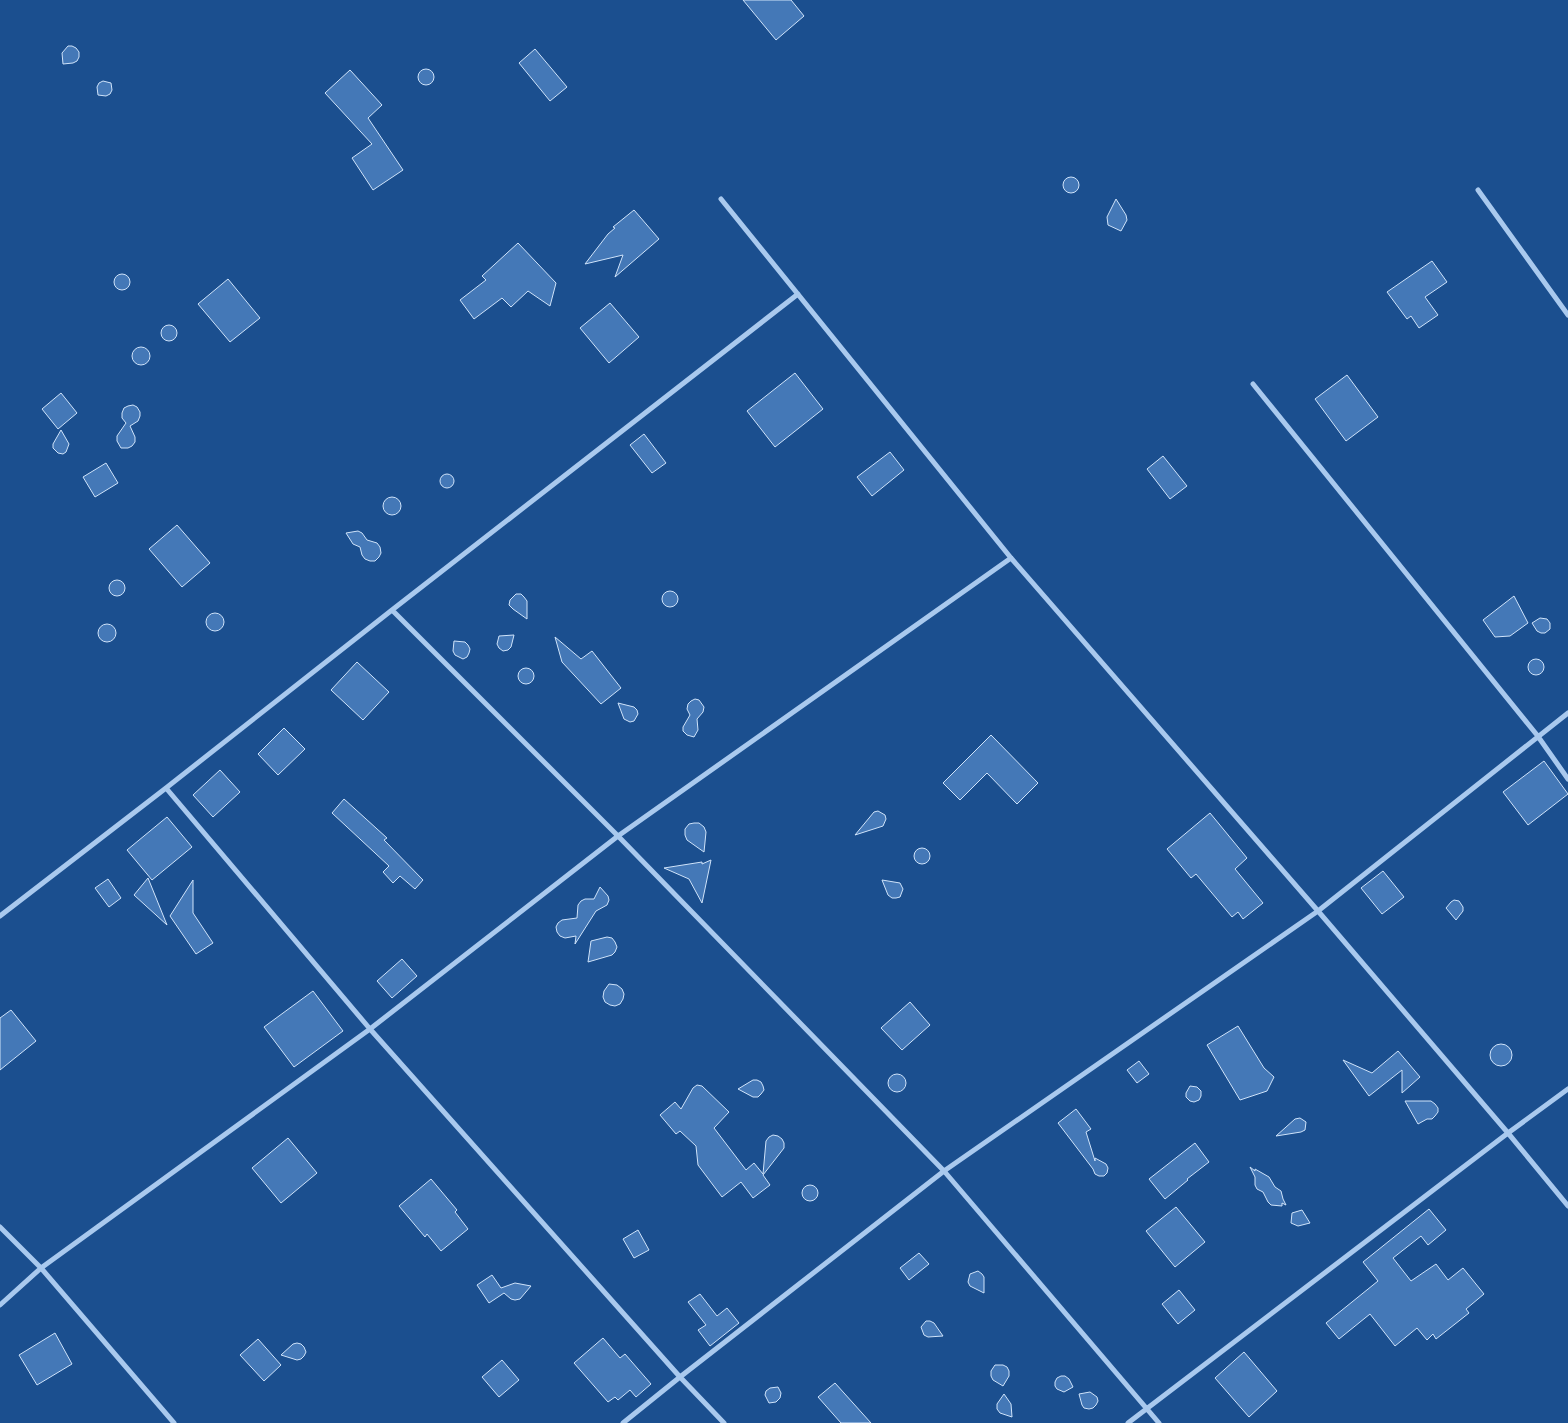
<svg xmlns="http://www.w3.org/2000/svg" width="1568" height="1423" viewBox="0 0 1568 1423" font-family="'Exo 2',sans-serif">
  <rect width="100%" height="100%" fill="#1b4f8f"/>
  <path fill="#4478b7" stroke="#cfe3fa" d="M743,0H791L804,16L776,40Z
    M68,46H72L76,48L79,52V57L77,61L73,63L63,64L62,53Z
    M535,49L567,87L550,101L519,63Z
    M418 77a8 8 0 1 1 16 0a8 8 0 1 1-16 0Z
    M350,70L382,105L368,118L403,170L373,190L352,158L372,144L325,93Z
    M103,81L111,83L112,90L110,94L106,96L98,95L97,87L99,83Z
    M1063 185a8 8 0 1 1 16 0a8 8 0 1 1-16 0Z
    M1116,199L1126,215L1127,220L1121,231L1108,225L1107,217Z
    M634,210L659,239L615,277L623,255L585,264L608,234L615,228L613,227Z
    M518,243L556,283L550,306L528,291L511,307L502,298L474,319L460,300L486,280L482,276Z
    M1432,261L1447,282L1425,297L1438,315L1419,328L1411,316L1407,319L1387,292Z
    M114 282a8 8 0 1 1 16 0a8 8 0 1 1-16 0Z
    M228,279L260,318L230,342L198,304Z
    M610,303L639,337L609,363L580,328Z
    M161 333a8 8 0 1 1 16 0a8 8 0 1 1-16 0Z
    M132 356a9 9 0 1 1 18 0a9 9 0 1 1-18 0Z
    M795,373L823,409L775,447L747,411Z
    M1347,375L1378,417L1346,441L1315,399Z
    M61,393L77,413L58,429L42,409Z
    M133,405L137,407L140,412V416L138,421L130,426L135,437V442L132,446L128,448H121L117,441V436L126,423L122,418V413L124,408L128,406Z
    M61,430L69,444L66,452L63,454L58,453L53,448V444Z
    M644,434L666,463L652,473L630,445Z
    M890,452L904,470L872,496L857,477Z
    M1163,456L1187,486L1170,499L1147,469Z
    M106,463L118,483L95,497L83,477Z
    M440 481a7 7 0 1 1 14 0a7 7 0 1 1-14 0Z
    M383 506a9 9 0 1 1 18 0a9 9 0 1 1-18 0Z
    M177,525L210,563L182,587L149,549Z
    M358,531L362,533L367,540L377,543L380,547L381,553L379,557L375,561H370L365,559L362,555L360,547L353,544L346,533Z
    M109 588a8 8 0 1 1 16 0a8 8 0 1 1-16 0Z
    M662 599a8 8 0 1 1 16 0a8 8 0 1 1-16 0Z
    M516,594H521L524,597L527,601V619L513,609L509,605L510,600Z
    M1514,596L1528,623L1510,636L1495,637L1483,620Z
    M206 622a9 9 0 1 1 18 0a9 9 0 1 1-18 0Z
    M1540,618L1547,619L1550,623V629L1545,633H1541L1537,631L1532,623Z
    M98 633a9 9 0 1 1 18 0a9 9 0 1 1-18 0Z
    M514,635L511,647L508,650L503,651L499,648L497,644L499,636Z
    M555,637L581,659L592,651L621,688L601,704L562,662Z
    M454,641L465,642L468,645L470,649L469,653L467,657L463,659L455,655L453,651Z
    M1528 667a8 8 0 1 1 16 0a8 8 0 1 1-16 0Z
    M357,662L389,692L363,720L331,690Z
    M518 676a8 8 0 1 1 16 0a8 8 0 1 1-16 0Z
    M695,699L699,700L704,707L703,712L697,719L698,730L694,737L687,735L683,731V727L690,715L687,709L688,704L691,701Z
    M618,703L634,707L637,710L638,714L634,721L630,722L624,719Z
    M284,728L305,749L278,775L258,754Z
    M991,735L1038,783L1017,804L987,773L960,800L943,783Z
    M1544,761L1568,794L1528,825L1503,792Z
    M220,770L240,792L213,817L193,795Z
    M344,799L387,838L384,840L423,880L415,889L400,876L393,883L383,872L389,866L332,813Z
    M878,811L885,815L886,819L883,826L855,835L874,812Z
    M1210,813L1247,858L1235,869L1263,903L1243,919L1238,912L1232,917L1196,874L1191,878L1167,849Z
    M167,817L192,847L152,880L127,850Z
    M694,823H699L704,827L706,832L704,852L687,840L685,835V829L689,824Z
    M914 856a8 8 0 1 1 16 0a8 8 0 1 1-16 0Z
    M711,860L702,903L689,879L664,868L702,862V864Z
    M1383,871L1404,897L1382,914L1361,888Z
    M148,878L167,925L134,895Z
    M108,879L121,898L109,907L95,888Z
    M193,880V913L213,943L196,954L170,916Z
    M882,880L900,883L903,889L900,897L896,898H892L888,895Z
    M600,887L608,896L609,900L607,905L596,911L575,944L576,936L565,938L560,936L557,932L556,927L558,923L562,920L577,918L578,905L581,901L585,899H594Z
    M1454,900L1459,901L1463,907V911L1456,920L1446,908L1451,902Z
    M607,937L612,938L615,942L617,947L615,952L612,955L588,962L591,941Z
    M402,959L417,976L392,998L377,981Z
    M609,984L617,985L622,989L624,994L623,999L620,1004L615,1006L610,1005L605,1002L603,997L604,991Z
    M313,991L343,1031L294,1067L264,1027Z
    M910,1002L930,1025L902,1050L881,1028Z
    M11,1010L36,1041L0,1070V1018Z
    M1238,1026L1264,1068L1274,1077L1267,1091L1240,1100L1207,1045Z
    M1490 1055a11 11 0 1 1 22 0a11 11 0 1 1-22 0Z
    M1398,1051L1420,1077L1402,1093V1070L1369,1096L1343,1060L1372,1073Z
    M1139,1061L1149,1074L1137,1083L1127,1070Z
    M888 1083a9 9 0 1 1 18 0a9 9 0 1 1-18 0Z
    M753,1080H757L761,1082L763,1086L764,1090L761,1094L758,1097H753L738,1089Z
    M697,1085L702,1086L729,1112L714,1128L746,1170L754,1163L763,1174L766,1141L769,1137L773,1135L778,1136L782,1139L784,1143V1148L763,1175L770,1185L753,1198L741,1182L722,1197L698,1165L696,1146L680,1131L676,1134L660,1115L675,1102L681,1109L693,1088Z
    M1190,1086L1197,1087L1201,1091V1096L1199,1100L1194,1102L1190,1101L1186,1097V1093Z
    M1405,1101H1431L1435,1104L1438,1108V1112L1435,1116L1432,1119H1427L1418,1124Z
    M1076,1109L1091,1129L1086,1132L1095,1161V1158L1106,1164L1108,1168L1107,1173L1104,1176H1099L1095,1174L1093,1169L1058,1123Z
    M1300,1118L1306,1122L1305,1130L1301,1132L1276,1136L1295,1119Z
    M288,1138L317,1173L281,1203L252,1168Z
    M1195,1143L1209,1162L1187,1179L1188,1180L1165,1199L1149,1179Z
    M1250,1167L1255,1171V1169L1269,1177L1275,1187L1281,1191L1283,1199L1286,1205L1282,1203V1206L1271,1205L1268,1202L1263,1192L1257,1189L1255,1185V1177Z
    M431,1179L457,1210L455,1212L468,1229L441,1251L427,1234L425,1237L399,1206Z
    M802 1193a8 8 0 1 1 16 0a8 8 0 1 1-16 0Z
    M1176,1207L1205,1242L1175,1267L1146,1231Z
    M1429,1209L1446,1230L1428,1245L1421,1236L1393,1258L1411,1281L1436,1264L1448,1280L1463,1268L1484,1294L1466,1309L1469,1313L1436,1339L1433,1334L1427,1340L1417,1328L1395,1346L1370,1314L1339,1339L1326,1323L1378,1281L1363,1262Z
    M1302,1210L1310,1223L1298,1226L1291,1223L1292,1213Z
    M638,1230L649,1250L634,1258L623,1239Z
    M919,1253L929,1264L909,1280L900,1268Z
    M978,1271L982,1274L984,1277V1293L970,1286L968,1282L970,1274Z
    M492,1275L501,1288L515,1283L531,1286L520,1299L515,1300L511,1299L504,1293L489,1303L477,1285Z
    M1179,1290L1195,1310L1178,1324L1162,1304Z
    M700,1294L717,1316L727,1308L739,1323L710,1346L698,1330L706,1325L688,1302Z
    M926,1321H930L934,1323L943,1336L928,1337L924,1335L921,1327Z
    M55,1333L72,1364L37,1385L19,1355Z
    M603,1338L620,1358L625,1354L651,1384L636,1397L630,1390L618,1400L615,1397L608,1402L574,1363Z
    M258,1339L281,1365L264,1381L240,1355Z
    M297,1343L301,1344L304,1347L306,1352L304,1356L301,1359L297,1360L281,1355L293,1344Z
    M1244,1352L1277,1391L1249,1417L1215,1378Z
    M502,1360L519,1380L499,1397L482,1377Z
    M995,1365H1003L1007,1367L1009,1371V1376L1003,1386L993,1380L991,1376V1371Z
    M1061,1376H1065L1069,1379L1073,1387L1064,1392L1057,1389L1055,1386V1382L1057,1378Z
    M835,1383L871,1423H841L818,1397Z
    M778,1387L781,1393L780,1398L776,1402L769,1403L765,1395L766,1391L770,1388Z
    M1090,1392L1097,1397L1098,1401L1096,1405L1093,1408L1089,1409L1084,1408L1082,1405L1079,1394Z
    M1004,1394L1011,1404L1012,1417L1000,1413L997,1409V1404Z"/>
  <g fill="none" stroke-linecap="round" stroke-linejoin="round">
    <path stroke="#a9c9ee" stroke-width="5" d="M1478,190L1568,315
      M721,199L1011,558L1318,911L1508,1133L1568,1206
      M1253,384L1537,735L1568,779
      M392,610L618,836L944,1171L1159,1423
      M166,788L370,1029L680,1377L724,1423
      M0,916L166,788L392,610L798,294
      M0,1227L41,1268L174,1423
      M0,1305L41,1268L370,1029L618,836L1011,558
      M623,1423L680,1377L944,1171L1318,911L1568,713
      M1128,1423L1508,1133L1568,1089"/>
  </g>
</svg>
